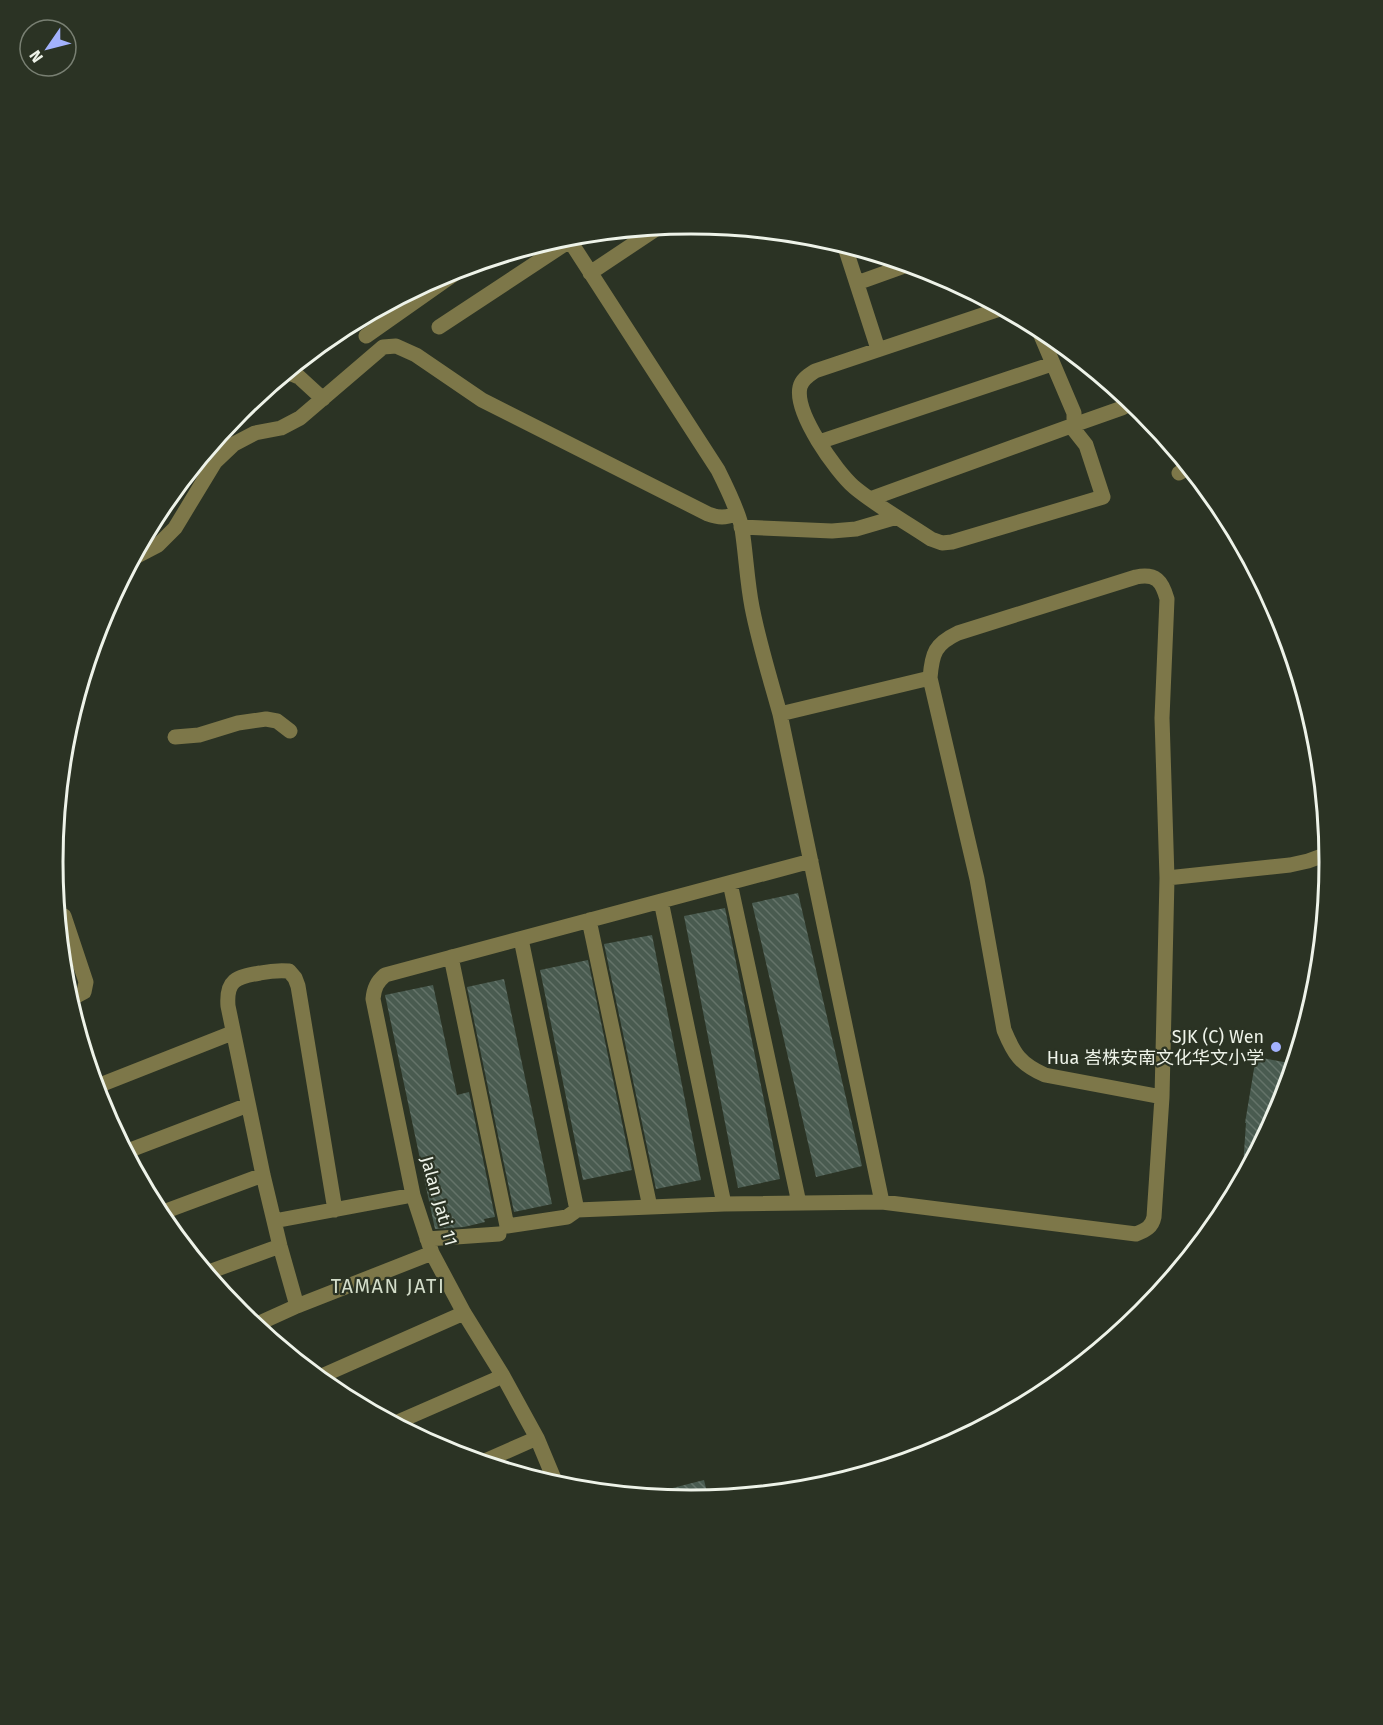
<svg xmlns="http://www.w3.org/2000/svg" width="1383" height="1725" viewBox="0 0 1383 1725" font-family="'Fira Sans','Noto Sans SC',sans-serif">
  <defs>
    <pattern id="building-back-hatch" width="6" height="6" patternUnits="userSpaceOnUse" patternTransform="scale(1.5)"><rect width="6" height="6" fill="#495b50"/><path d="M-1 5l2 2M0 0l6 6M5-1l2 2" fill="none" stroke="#647369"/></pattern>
  </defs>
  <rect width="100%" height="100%" fill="#2b3324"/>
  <path fill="url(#building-back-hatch)" d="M798,893L862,1166L816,1177L752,903Z
    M725,908L780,1179L738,1188L684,916Z
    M652,935L701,1180L656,1189L604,944Z
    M588,960L632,1170L583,1180L540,970Z
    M504,979L552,1204L514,1212L467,987Z
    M433,985L457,1095L469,1092L495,1217L484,1219L485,1222L464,1227L435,1229L385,995Z
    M1256,1057L1295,1064L1282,1107L1242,1181L1246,1123H1245Z
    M704,1480L709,1500L691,1502L645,1497V1495Z"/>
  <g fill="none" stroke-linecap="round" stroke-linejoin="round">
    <path stroke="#7d7749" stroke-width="15" d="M570,241L718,470C726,486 739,512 742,529C746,555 747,581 752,607C759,643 770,678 780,714L882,1202
      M844,244L878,349
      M590,273L659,227
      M857,283L910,264
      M1003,308L815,371C809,375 802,379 800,387C794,413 836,471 854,487C878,507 906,522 931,539L942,543L952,542L1103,497L1086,445L1071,426L1122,408L1133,402
      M439,327L580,234
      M366,336L464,267
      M287,372L299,377L323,399
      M819,442L1052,364
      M1179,473L1190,467
      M870,499L1071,426L1074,422V413L1037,326
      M741,527L832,531L856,529L897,517
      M133,558L158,545L175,528L215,462L234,444L255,433L281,428L300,418L383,347L396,346L416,355L482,400L708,514C719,518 725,518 736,514
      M780,714L930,678
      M175,737L199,735L238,723L266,719L277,721L290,731
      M1167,878L1290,865L1308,861L1330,853
      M730,883L799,1203
      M661,901L724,1204
      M58,918L64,916L86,982L84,992L69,1000
      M589,920L650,1207
      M521,939L577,1210
      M451,957L507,1226L567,1217L577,1210L724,1204L882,1202L1136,1234C1146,1230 1152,1227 1154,1217L1162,1097L1167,878L1162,718L1167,599C1162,581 1156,573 1136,577L958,633C935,644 932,653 930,678L977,879L1004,1030C1014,1054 1020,1064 1045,1075L1162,1097
      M95,1087L232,1033
      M125,1152L248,1105
      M158,1214L263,1175
      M274,1221L413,1195
      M427,1239L499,1234
      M206,1273L280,1246
      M297,1306L280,1246L263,1175L228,1006C226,980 236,977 260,973C270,971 279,970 289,971L295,978L298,986L335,1210
      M253,1326L297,1306L432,1253
      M317,1378L464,1313
      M393,1424L503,1376
      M480,1463L537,1438
      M557,1486L537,1438L503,1376L464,1313L432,1253L413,1195L373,999C374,988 377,982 385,975L811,861"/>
  </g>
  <circle fill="#a3b2fd" stroke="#2b3324" stroke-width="2" cx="1276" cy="1047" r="6"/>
  <g text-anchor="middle" stroke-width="4.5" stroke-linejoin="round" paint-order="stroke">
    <g font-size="18" fill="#eef3e9" stroke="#2b3324" text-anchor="end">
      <text x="1264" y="1043">SJK (C) Wen<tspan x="1264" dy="21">Hua 峇株安南文化华文小学</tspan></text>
    </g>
    <g font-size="18" fill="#eef3e9" stroke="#2b3324">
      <text transform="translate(439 1201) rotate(74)" y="6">Jalan Jati 11</text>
    </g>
    <g font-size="20" letter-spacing="1.5" fill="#d3ddca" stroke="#2b3324">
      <text x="388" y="1293">TAMAN JATI</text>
    </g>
  </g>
  <path d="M0 0H1383V1725H0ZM63 862a628 628 0 1 1 1256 0a628 628 0 1 1-1256 0Z" fill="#2b3324" fill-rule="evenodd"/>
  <path fill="none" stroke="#eef3e9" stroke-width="3" d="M63 862a628 628 0 1 1 1256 0a628 628 0 1 1-1256 0Z"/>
  <g transform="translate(48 48) rotate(235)"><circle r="28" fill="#2b3324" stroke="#798073" stroke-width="1.5"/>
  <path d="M0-4.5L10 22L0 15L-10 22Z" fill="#a3b2fd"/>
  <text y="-9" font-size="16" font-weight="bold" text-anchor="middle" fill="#eef3e9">N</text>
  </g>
</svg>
